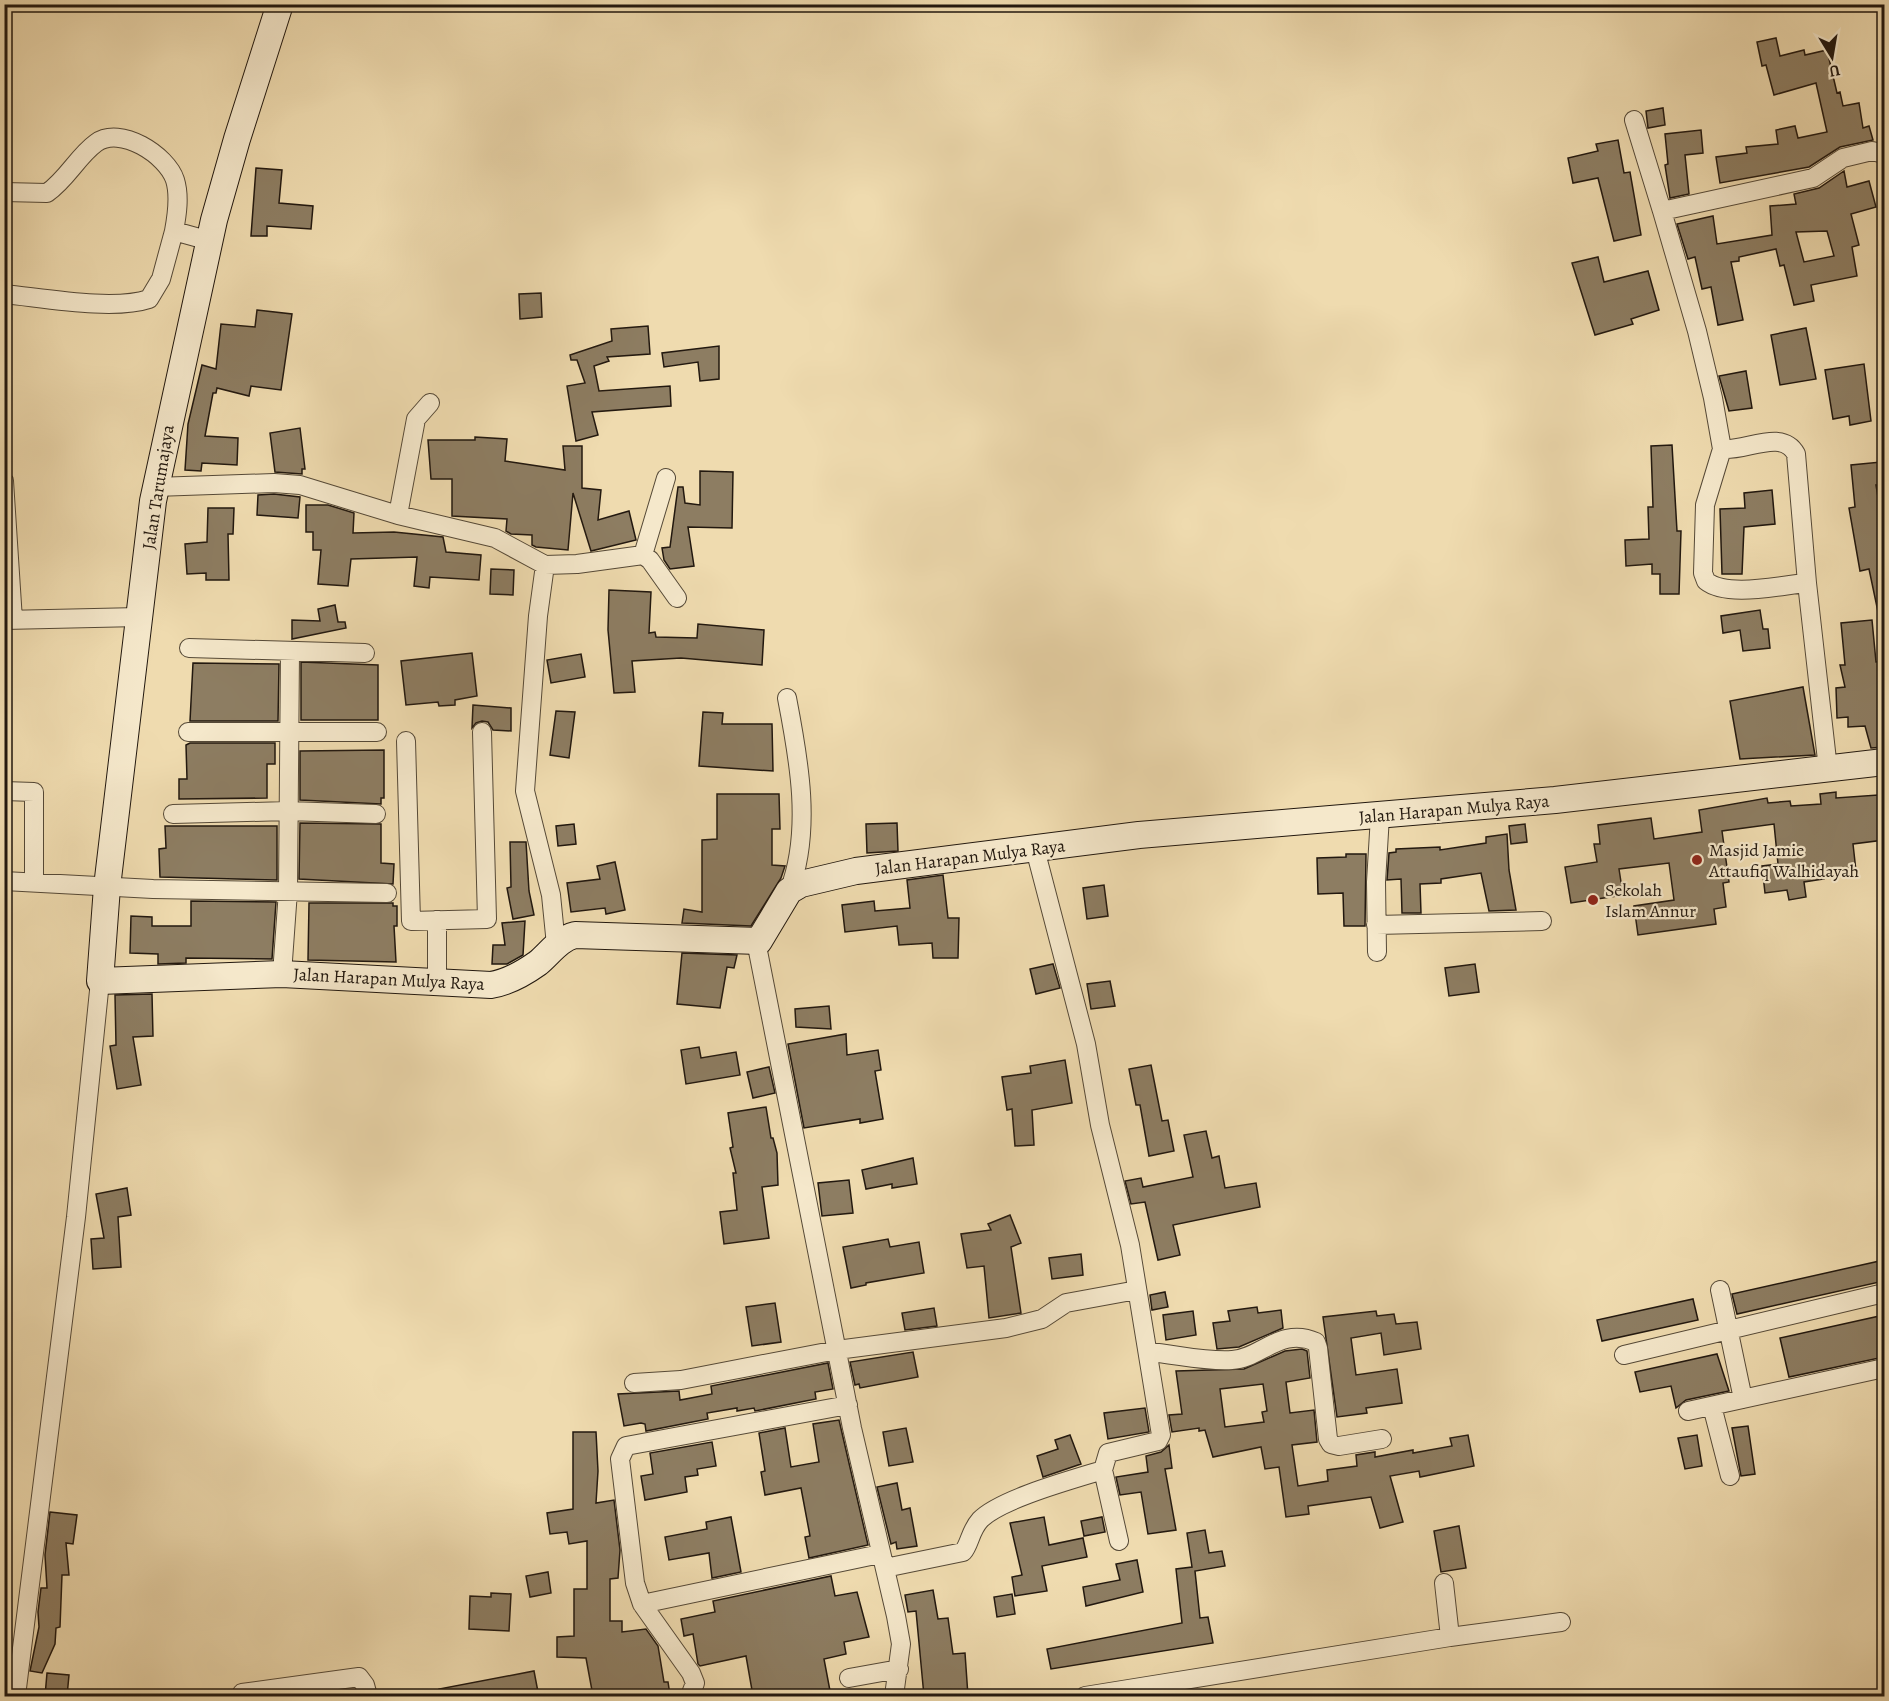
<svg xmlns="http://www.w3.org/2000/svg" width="1889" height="1701" viewBox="0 0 1889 1701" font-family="Alegreya,serif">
  <rect width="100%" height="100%" fill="#efdbaf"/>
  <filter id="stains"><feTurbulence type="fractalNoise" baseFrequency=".00333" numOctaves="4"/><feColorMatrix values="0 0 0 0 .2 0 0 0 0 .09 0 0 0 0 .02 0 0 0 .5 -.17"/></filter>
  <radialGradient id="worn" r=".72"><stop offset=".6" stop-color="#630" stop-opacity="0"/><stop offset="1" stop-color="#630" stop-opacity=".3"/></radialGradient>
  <path fill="#8d7d62" stroke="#22180f" stroke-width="1.5" fill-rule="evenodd" d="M1776,38L1780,56L1804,50L1805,55L1827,50L1837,93L1840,92L1843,106L1859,103L1863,128L1869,126L1873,140L1840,147L1809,167L1720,183L1716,157L1747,153L1746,147L1778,144L1776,130L1795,126L1798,138L1827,132L1816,83L1774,95L1766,65L1762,66L1757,42Z
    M1663,108L1665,125L1648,128L1646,111Z
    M1701,130L1703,153L1685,155L1689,194L1670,198L1665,165L1668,164L1665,134Z
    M1618,140L1624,173L1630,172L1641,235L1614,241L1598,178L1573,183L1568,158L1598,151L1596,144Z
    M256,168L282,170L279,203L313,206L311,229L267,226V236H251Z
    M1844,171L1847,187L1869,181L1876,207L1851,214L1859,245L1852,247L1857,276L1811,285L1814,301L1794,305L1784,265L1780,266L1776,249L1739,257V261L1731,262L1743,320L1718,325L1711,287L1702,289L1695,257L1688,259L1677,224L1713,216L1717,244L1772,235L1770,206L1796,204L1794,194L1819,188ZM1827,231L1834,256L1804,262L1796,232Z
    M1598,257L1604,282L1648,271L1659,310L1631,319L1633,324L1595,335L1572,263Z
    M541,293L542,317L520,319L519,294Z
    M257,310L292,314L281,390L251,386L249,396L217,388L216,393H213L205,436L238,438L237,465L202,463L201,471L185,470L188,424L202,365L216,369L221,324L255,327Z
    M648,326L650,354L607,357L609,361L594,366L599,391L670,386L671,406L592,412L598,435L576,441L567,386L585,383L577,360H571L570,355L612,341L611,329Z
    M1806,328L1816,379L1780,385L1771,335Z
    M719,346V379L700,381L698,362L664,367L662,353Z
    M1864,364L1871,421L1850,425L1849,416L1833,419L1825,370Z
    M1746,371L1752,408L1729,411L1719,376Z
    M300,428L305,469H302V474L275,472L270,433Z
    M475,437L507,439L505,461L565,470L563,446H582V488L601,490L598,520L629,511L636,540L591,551L573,493L568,550L536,547L532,545V535L511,534L506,531L507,519L452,516V479H431L428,440H475Z
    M1672,445L1677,531H1681L1679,594H1660V574H1652V564L1626,566L1625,540L1649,539L1648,507H1653L1651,446Z
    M1881,462L1883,485H1876L1884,535V611L1878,612L1869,569L1860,571L1849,508L1855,507L1851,465Z
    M700,471L733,472L732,528L688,527L694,566L670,569L664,560L662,548L670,547L678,487H683L685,503L700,505Z
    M1772,490L1775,524L1744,527L1742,574H1722L1720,509L1745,508L1744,493Z
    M274,494L300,497L298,518L257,515L258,495Z
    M306,505H328L354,513L353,533L394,532L443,537L446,552L481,555L479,580L430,577L429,588L414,586L417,557L351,559L348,586L318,584L321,550H313V532H306Z
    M208,508H234L233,534H228L229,580H206V573L187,574L185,544L207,542Z
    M491,569L514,570L513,595L490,594Z
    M609,590L651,592L649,633L655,632L656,637L697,638L698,624L764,630L762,665L681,658L632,661L635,692L614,693L608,630Z
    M335,605L338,622H345L346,628L292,639V620L320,621L318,609Z
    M1760,610L1763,629H1768L1770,648L1743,651L1740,630L1723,633L1721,616Z
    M1872,620L1876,662L1884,661V747L1871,748L1865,726L1848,727V717L1837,718L1836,688L1845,687L1840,665H1845L1841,623Z
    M472,653L477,696L455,700V705L439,706L438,702L406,705L401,661Z
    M581,654L585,677L551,683L547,660Z
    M301,662L378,665V720H301Z
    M193,663L279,664L278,721H190Z
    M1803,687L1815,755L1740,759L1730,701Z
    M473,705L511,708V731L493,730L488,722L482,721L476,723L472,728Z
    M556,711L575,712L569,758L550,755Z
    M703,712L723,713L722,724H772L773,771L699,766Z
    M190,743H275V764H267V798L179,799V779H187L186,745Z
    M384,750V798H381V804L300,800V751Z
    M1836,792V798L1878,795L1880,826L1884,825V840L1853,844L1856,871L1823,876L1824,879L1804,882L1806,897L1789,900L1787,890L1765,893L1762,866L1778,864L1774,824L1722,831L1729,882L1723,883L1726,907L1714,909L1716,924L1638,935L1634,906L1674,900L1669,863L1619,869L1623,895L1571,903L1565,867L1597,862L1594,844H1600L1598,825L1651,818L1654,839L1702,832L1699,810L1767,798L1768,803L1790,801L1791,806L1821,804L1820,794Z
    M717,794H779L780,829H772V865L785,866L781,878L751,926L682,923L684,909L702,912V840L717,839Z
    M300,823L381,824V863L394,864L393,884L299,879Z
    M897,823L898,851L867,853L866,824Z
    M574,824L576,844L558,846L556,826Z
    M1525,824L1527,842L1511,844L1509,826Z
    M165,826H277V880L160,877L159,849L166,848Z
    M1507,834L1509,870L1516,910L1489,911L1481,873L1441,879V883L1420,884L1421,913H1402L1401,879L1387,880L1389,853L1396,852V849L1440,847V850L1486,843V837Z
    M510,842H526L529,891L534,915L513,919L507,888L511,887Z
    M1346,854H1366L1365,926H1344L1343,893L1318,894L1317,858L1346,857Z
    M615,862L625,910L606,914L605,908L571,912L567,883L600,879L597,866Z
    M943,875L948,918H959L958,958H933L932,943L899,945L897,926L845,932L842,905L874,901L875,911L910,908L907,880Z
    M1104,885L1108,916L1087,919L1083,888Z
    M191,901L276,902L272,959L186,958V963L158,964V954L130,953L131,916L152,917V926H191Z
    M309,903H393V906H397V926H394L396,962L308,960Z
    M525,921L523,955L507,964H492L493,945H505L502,923Z
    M682,953L737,955L734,968L727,967L720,1008L677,1004Z
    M1053,964L1060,988L1036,994L1030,969Z
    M1475,964L1479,992L1449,996L1445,968Z
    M1110,981L1115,1006L1091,1009L1087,984Z
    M152,994L153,1036L133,1037L141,1085L117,1089L110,1046L116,1045L115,995Z
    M829,1006L831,1029L796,1027L795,1009Z
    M846,1034L847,1055L878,1050L881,1070L875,1071L883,1119L860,1123V1119L804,1128L788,1044Z
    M699,1047L701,1058L736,1052L740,1075L686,1084L681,1050Z
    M1065,1060L1072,1103L1032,1110L1034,1145L1015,1146L1012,1109L1007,1110L1002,1077L1031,1073L1030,1066Z
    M1151,1065L1162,1121L1168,1120L1174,1151L1149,1156L1140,1105H1136L1129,1069Z
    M769,1067L775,1093L753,1098L747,1072Z
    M766,1107L771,1138H773L777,1153L778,1185L762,1187L769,1238L724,1244L720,1212L737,1210L733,1173H736L730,1148L733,1147L728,1113Z
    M1206,1131L1212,1158L1219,1156L1225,1188L1256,1183L1260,1207L1173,1225L1180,1255L1158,1260L1145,1202L1131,1204L1125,1181L1141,1178L1143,1187L1193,1177L1184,1135Z
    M913,1158L917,1184L892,1188V1184L866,1189L862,1170Z
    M849,1180L853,1213L822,1216L818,1183Z
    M127,1188L131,1215L118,1217L121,1267L93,1269L91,1239L104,1238L96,1194Z
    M1010,1215L1021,1243L1011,1247L1021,1313L989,1318L984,1266L967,1268L961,1234L991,1230L988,1224Z
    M888,1239L890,1247L919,1242L924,1273L866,1283V1285L851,1288L843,1247Z
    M1081,1254L1083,1275L1052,1279L1049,1258Z
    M1884,1260V1281L1737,1314L1732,1294Z
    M1165,1292L1168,1307L1152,1310L1150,1295Z
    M1693,1299L1698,1320L1602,1341L1597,1320Z
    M775,1303L781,1342L752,1346L746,1307Z
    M1257,1307L1258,1313L1281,1310L1283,1328L1239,1347L1217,1349L1213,1323L1230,1321L1228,1311Z
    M934,1308L937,1326L905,1330L902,1313Z
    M1193,1311L1196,1335L1166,1340L1163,1315Z
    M1376,1311L1377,1316L1394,1314L1396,1324L1417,1322L1421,1349L1384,1355L1381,1333L1351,1338L1356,1375L1397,1369L1402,1403L1366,1408L1367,1413L1337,1417L1323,1317Z
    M1884,1315V1357L1789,1377L1780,1338Z
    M1302,1349L1307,1351L1310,1378L1286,1382L1290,1413L1314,1410L1317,1442L1292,1445L1298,1486L1328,1481L1327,1470L1357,1466L1356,1455L1375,1452V1457L1413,1450V1453L1452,1446L1450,1438L1468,1435L1474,1466L1420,1477L1419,1471L1390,1476L1403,1522L1380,1528L1371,1497L1308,1506L1309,1514L1286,1517L1279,1467L1265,1469L1261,1447L1213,1457L1205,1430L1199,1431V1428L1172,1432L1169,1415L1182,1414L1176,1371L1244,1369L1285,1351ZM1263,1384L1267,1411L1262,1412L1264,1422L1225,1427L1220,1389Z
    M913,1352L918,1377L860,1388L859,1384L855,1385L850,1362Z
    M1717,1354L1729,1391L1686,1400L1676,1408L1671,1386L1640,1392L1635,1372Z
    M828,1363L833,1389L815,1392L816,1399L755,1411L754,1408L737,1411V1408L707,1413L708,1419L646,1431L645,1424L641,1423L624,1426L618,1394L679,1391L680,1400L712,1394L711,1386Z
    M1145,1408L1149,1432L1108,1439L1104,1413Z
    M839,1420L868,1545L809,1558L805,1537L810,1536L801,1488L765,1495L761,1472L765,1471L759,1433L785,1428L791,1467L819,1462L813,1424Z
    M1748,1426L1755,1474L1741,1476L1732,1428Z
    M906,1428L913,1462L889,1466L883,1432Z
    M573,1432H596L598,1471L596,1503L614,1500L620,1550L618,1578L610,1579V1621H622V1632L646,1629L658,1646L664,1682H668L670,1695L655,1696V1691L626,1696H593L586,1658L557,1657V1637L574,1636V1589H587V1541L569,1544L567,1532L550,1534L547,1513L573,1509Z
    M1070,1435L1081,1464L1043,1477L1037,1456L1058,1449L1055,1440Z
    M1697,1435L1702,1466L1685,1469L1678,1438Z
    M712,1442L716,1466L697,1469L698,1475L685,1477L687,1492L645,1500L641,1476L653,1474L650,1453Z
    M1169,1445L1172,1468L1165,1469L1176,1530L1148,1534L1141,1492L1120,1495L1116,1477L1148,1472L1146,1456L1161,1452Z
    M897,1483L902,1510L910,1508L917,1546L897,1549L896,1542L891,1544L877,1487Z
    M50,1512L77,1515L73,1544L66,1543L69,1575H62L60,1627L56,1628L55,1644L42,1673L30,1671L39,1627L38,1612L41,1588H47L45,1555Z
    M731,1517L741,1572L712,1578L709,1553L669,1560L665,1537L707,1529L706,1522Z
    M1044,1517L1049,1545L1083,1538L1087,1557L1042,1566L1047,1591L1015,1596L1012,1577L1022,1575L1010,1523Z
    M1102,1517L1105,1532L1084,1536L1081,1521Z
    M1459,1526L1466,1568L1441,1572L1434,1531Z
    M1205,1530L1209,1553L1222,1551L1225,1566L1195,1571L1200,1618L1208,1617L1213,1643L1051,1669L1047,1649L1182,1623L1176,1569L1192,1567L1187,1533Z
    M1137,1560L1143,1592L1086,1606L1083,1587L1120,1580L1116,1564Z
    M548,1572L551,1593L530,1597L526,1576Z
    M831,1576L835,1596L857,1592L869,1637L844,1642L846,1654L824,1659L831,1696H753L746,1656L700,1666L698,1664L693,1634L684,1636L681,1619L715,1612L713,1601Z
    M933,1590L938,1619L948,1618L953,1654L965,1653L968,1696H924L916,1611L908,1612L905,1595Z
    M491,1593L511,1594L509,1631L469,1629L470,1596L491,1597Z
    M1012,1594L1015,1614L997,1617L994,1597Z
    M534,1671L538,1692L513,1696H440L439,1689Z
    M47,1673L69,1675L67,1696H45Z"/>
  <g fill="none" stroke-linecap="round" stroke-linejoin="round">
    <defs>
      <path id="street" d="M1634,120L1662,211
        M4,192L47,193C67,179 78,156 96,143C120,125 167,155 175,180C180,196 177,215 174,231L210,241
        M4,294C44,298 113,311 149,299L161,279L174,231
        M1722,449L1705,505L1703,573L1706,581C1727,598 1781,585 1807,583
        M4,481L13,620
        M155,487L274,483L300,485L398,515L495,538L545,565
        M398,515L416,419L430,403
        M643,555L666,478
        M4,620L139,617
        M189,648L365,653
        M787,698C799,760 812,831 789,891
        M188,732H377
        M406,741L411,921L487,919L482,732
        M1828,769L1807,583L1796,454C1782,428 1745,452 1722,449L1713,398L1697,331L1662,211L1813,178L1843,158L1872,151L1884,154
        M4,791L34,792V883
        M173,814L288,811L376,814
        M4,881L153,889L387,893
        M1376,925L1542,921
        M756,941L852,1428L896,1616L901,1644L894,1696
        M556,945L551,895L525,791L538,616L545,565L577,564L643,555L650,560L677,598
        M1377,952L1376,882L1380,816
        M282,974L288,891L290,652
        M437,983V920
        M1720,1290L1743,1399
        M1148,1352C1175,1354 1205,1362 1232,1360C1260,1359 1281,1326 1316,1342L1318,1348L1328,1439L1331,1444L1339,1446L1382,1439
        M1624,1355L1884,1293
        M634,1383L681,1380L837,1350L1006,1328L1042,1319L1066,1303L1137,1290
        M848,1405L626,1446L620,1459L635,1583L642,1604L880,1554
        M1712,1406L1730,1476
        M1688,1411L1884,1368
        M1103,1470L1119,1541
        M885,1568L963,1552C970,1544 970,1531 980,1520C1000,1499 1074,1479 1103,1470L1108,1453L1158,1441L1161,1435L1130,1245L1100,1125L1086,1044L1035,849
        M1444,1583L1450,1637
        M642,1604L691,1673L695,1683L690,1696
        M849,1678L899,1669
        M242,1693L359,1677L365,1685L368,1696
        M16,1696L76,1217L100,981
        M1085,1696L1450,1637L1561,1622"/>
      <path id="secondary" d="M280,4L237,139L214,220L153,501L107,887L100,981L282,974L491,985C509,982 524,973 538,963C550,953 559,939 575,935L759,941L789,891L801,884L856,871L1139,835L1555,800L1884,762"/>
    </defs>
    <use href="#street" stroke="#554937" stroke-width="20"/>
    <use href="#secondary" stroke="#22180f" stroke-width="28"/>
    <use href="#street" stroke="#f5e8cb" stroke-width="18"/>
    <use href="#secondary" stroke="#f5e8cb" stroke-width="26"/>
  </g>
  <g fill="#8f2418" stroke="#f5e8cb" stroke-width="2">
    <circle cx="1697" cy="860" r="6"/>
    <circle cx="1593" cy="900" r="6"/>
  </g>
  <g text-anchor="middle" stroke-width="4.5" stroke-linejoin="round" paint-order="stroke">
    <g font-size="18" fill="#22180f" stroke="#f5e8cb">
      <text transform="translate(158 487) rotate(-81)" y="6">Jalan Tarumajaya</text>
      <text transform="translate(1454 809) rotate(-5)" y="6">Jalan Harapan Mulya Raya</text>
      <text transform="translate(970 857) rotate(-7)" y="6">Jalan Harapan Mulya Raya</text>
      <text transform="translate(389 979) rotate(3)" y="6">Jalan Harapan Mulya Raya</text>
    </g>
    <g font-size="18" fill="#22180f" stroke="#f5e8cb" text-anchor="start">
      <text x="1709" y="856">Masjid Jamie<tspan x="1709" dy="21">Attaufiq Walhidayah</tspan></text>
      <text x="1605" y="896">Sekolah<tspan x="1605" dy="21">Islam Annur</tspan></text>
    </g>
  </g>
  <rect width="1889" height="1701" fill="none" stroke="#efdbaf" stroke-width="24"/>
  <rect x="6" y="6" width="1877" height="1689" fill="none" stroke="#22180f" stroke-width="3"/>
  <rect x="12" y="12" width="1865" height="1677" fill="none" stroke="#22180f" stroke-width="1.5"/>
  <g transform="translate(1832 57) rotate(169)" stroke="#f5e8cb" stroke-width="4.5" paint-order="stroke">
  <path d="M0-4.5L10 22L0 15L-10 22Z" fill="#22180f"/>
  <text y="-9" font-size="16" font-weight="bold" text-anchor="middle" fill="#22180f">U</text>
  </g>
  <rect width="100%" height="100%" filter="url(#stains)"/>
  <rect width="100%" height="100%" fill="url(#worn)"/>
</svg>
